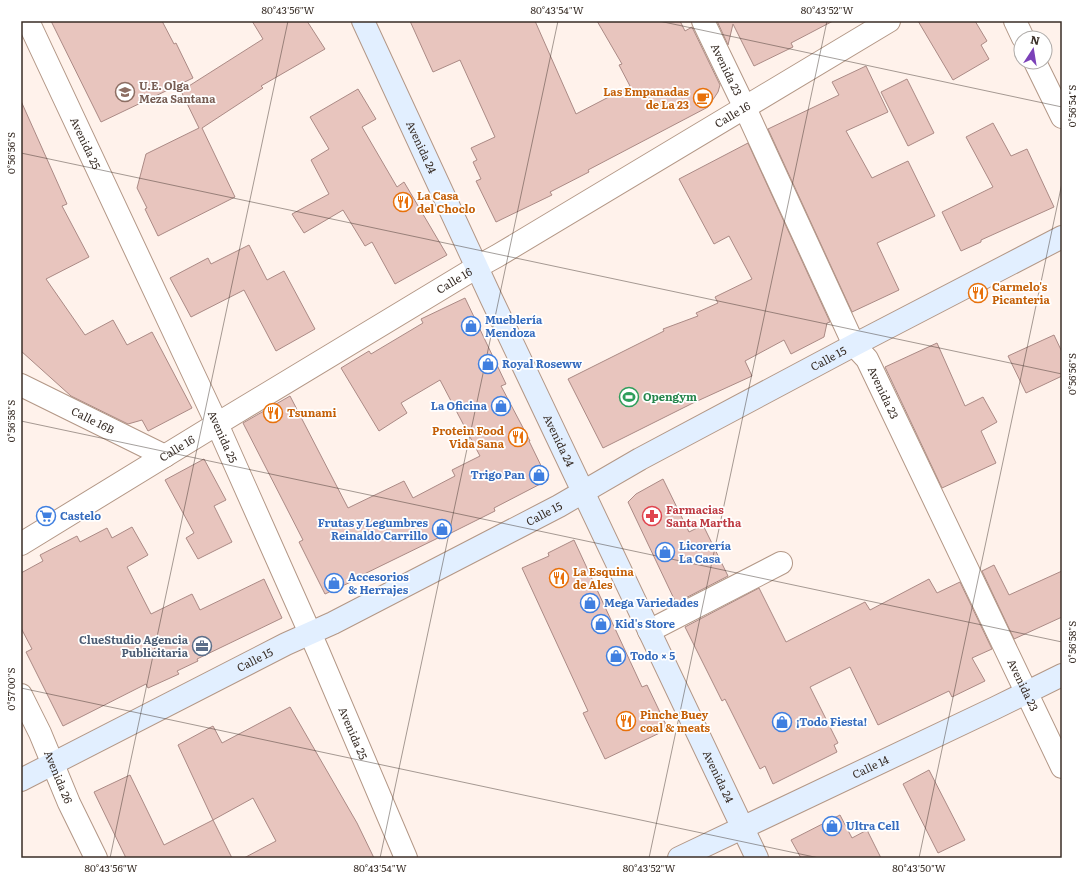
<svg xmlns="http://www.w3.org/2000/svg" width="1083" height="879" viewBox="0 0 1083 879" font-family="Literata,serif">
  <rect width="100%" height="100%" fill="#fff2eb"/>
  <path fill="#e8c5be" stroke="#ab8a85" d="M51,21H162L174,44L176,43L193,78L101,122Z
    M252,21H307L325,49L261,86L263,88L202,128L235,197L158,236L145,209L147,208L137,188L146,154L199,128L181,91L263,39Z
    M410,21H535L576,114L630,86L619,65L622,64L597,21H680L685,31L692,27L720,85L718,92L708,107L588,170L589,172L550,192L552,195L496,222L476,181L481,179L473,162L477,160L471,148L495,137L460,60L433,72Z
    M717,21H833L791,43L793,47L754,66L733,24L728,45Z
    M918,21H975L987,41L981,45L989,59L953,80Z
    M866,66L888,112L846,131L872,178L908,161L935,216L877,243L899,290L852,312L768,129L839,95L832,82Z
    M907,79L934,133L908,146L881,92Z
    M358,89L376,119L362,127L397,187L404,182L447,255L395,284L372,242L365,246L343,210L304,233L292,214L329,194L311,160L329,149L310,117Z
    M21,101L67,204L62,206L89,257L46,279L85,335L113,320L127,345L152,332L192,408L148,431L142,420L128,424L71,396L21,351Z
    M993,123L1011,156L1027,149L1054,207L981,240V242L961,251L942,212L993,187L966,137Z
    M748,143L830,322L827,323L824,337L791,354L784,340L745,361L752,376L693,403L603,448L568,379L664,331L663,329L698,316L696,313L718,303L715,297L752,279L729,236L714,244L679,179Z
    M249,245L267,280L284,271L315,329L276,351L244,290L191,317L170,278L208,258L211,264Z
    M465,298L506,384L501,386L530,441H529L548,480L494,508L495,511L439,539L438,538L354,579L355,580L325,594L299,542L303,540L243,423L290,396L348,508L404,481L413,498L455,476L452,470L480,456L440,380L401,403L407,413L379,431L341,368L369,351L371,354L423,323L421,319Z
    M1054,335L1062,352V376L1026,393L1008,356Z
    M937,343L965,406L983,397L997,422L981,431L996,463L942,488L885,367Z
    M204,459L226,500L214,506L232,542L198,559L186,538L194,533L165,480Z
    M663,479L689,532L703,525L728,576L676,603L628,502L636,494Z
    M132,527L148,555L127,567L151,614L192,594L200,610L264,579L282,618L197,659L198,661L177,671L179,674L148,688L146,684L63,726L26,652L32,649L21,628V573L43,561L40,555L77,536L80,542L107,528L112,538Z
    M574,540L642,687L647,685L668,729L605,759L583,713L588,711L522,568L549,556L548,553Z
    M994,565L1009,595L1062,571V617L1014,639L982,571Z
    M929,579L937,593L960,582L992,649L972,658L985,681L952,697L949,691L878,725L850,667L810,687L838,743L834,745L837,752L773,784L765,766L760,769L725,699L722,701L685,627L759,588L786,642L865,602L870,610Z
    M290,707L357,823L374,858H244L276,841L253,798L213,820L178,745L213,726L222,743Z
    M929,770L965,840L938,853L903,784Z
    M130,775L164,845L213,820L232,858H126L94,792Z
    M840,815L852,838L867,830L881,858H801L791,840Z"/>
  <g fill="none" stroke-linecap="round" stroke-linejoin="round">
    <defs>
      <g id="street">
        <path id="s1" d="M28,21L217,424L318,651L406,858"/>
        <path id="s2" d="M703,21L745,108L854,345L867,359L1062,767"/>
        <path d="M1015,21L1023,38"/>
        <path d="M1035,62L1062,117"/>
        <path id="s3" d="M21,385L165,456"/>
        <path id="s4" d="M21,544L217,424L477,267L497,256L889,21"/>
        <path d="M649,631L781,563"/>
        <path id="s5" d="M21,695L40,733L69,803L96,858"/>
      </g>
      <g id="secondary">
        <path id="s6" d="M363,21L492,300L757,858"/>
        <path id="s7" d="M21,780L286,644L333,623L559,506L640,459L854,345L1062,237"/>
        <path id="s8" d="M679,858L995,708L1062,675"/>
      </g>
    </defs>
    <use href="#street" stroke="#b39786" stroke-width="24"/>
    <use href="#secondary" stroke="#b39786" stroke-width="24"/>
    <use href="#street" stroke="#fff" stroke-width="22"/>
    <use href="#secondary" stroke="#e2efff" stroke-width="22"/>
  </g>
  <path fill="none" stroke="#382d26" stroke-width="1" stroke-opacity="0.45" d="M659,21L1062,107M21,153L1062,374M21,421L1062,642M21,688L819,858M110,858L288,21M380,858L558,21M649,858L827,21M919,858L1062,183"/>
  <defs>
    <symbol id="school-ring" viewBox="-11 -11 22 22"><circle r="9.5" fill="#fff" stroke="#8d6e63" stroke-width="1.5"/><path d="M0-5L7-2L0 1L-7-2ZM-4 1L0 2.5L4 1V4Q0 6-4 4Z" fill="#8d6e63"/></symbol>
    <symbol id="cafe-ring" viewBox="-11 -11 22 22"><circle r="9.5" fill="#fff" stroke="#e8710a" stroke-width="1.5"/><path d="M-5.5-4.5H6V0H3Q3 3.5 0 3.5H-2.5Q-5.5 3.5-5.5 0ZM3-3.2v2h1.7v-2ZM-6 4.5H4V6H-6Z" fill="#e8710a"/></symbol>
    <symbol id="restaurant-ring" viewBox="-11 -11 22 22"><circle r="9.5" fill="#fff" stroke="#e8710a" stroke-width="1.5"/><path d="M-5-6h1v4h1v-4h1v4h1v-4h1v5L-1.5 .5V6h-2V.5L-5-1ZM5-6V6H3V1.5H1.5Q1.5-4 5-6Z" fill="#e8710a"/></symbol>
    <symbol id="shop-ring" viewBox="-11 -11 22 22"><circle r="9.5" fill="#fff" stroke="#3f7fe0" stroke-width="1.5"/><path d="M-5-2.5h2.3a2.7 3.5 0 0 1 5.4 0H5L5.5 6h-11ZM-1.5-2.5h3a1.5 2.3 0 0 0-3 0Z" fill="#3f7fe0"/></symbol>
    <symbol id="stadium-ring" viewBox="-11 -11 22 22"><circle r="9.5" fill="#fff" stroke="#2e9e5b" stroke-width="1.5"/><path d="M0-5a6.5 5 0 1 0 0 10a6.5 5 0 1 0 0-10ZM-3.5-1.8h7v3.6h-7Z" fill="#2e9e5b"/></symbol>
    <symbol id="supermarket-ring" viewBox="-11 -11 22 22"><circle r="9.5" fill="#fff" stroke="#3f7fe0" stroke-width="1.5"/><path d="M-6-5.5h2.5l.6 2H6L4.5 2H-2.5L-4.4-4H-6ZM-1.5 3.2a1.3 1.3 0 1 0 .1 0ZM3 3.2a1.3 1.3 0 1 0 .1 0Z" fill="#3f7fe0"/></symbol>
    <symbol id="pharmacy-ring" viewBox="-11 -11 22 22"><circle r="9.5" fill="#fff" stroke="#e0444e" stroke-width="1.5"/><path d="M-2-6h4v4h4v4h-4v4h-4v-4h-4v-4h4Z" fill="#e0444e"/></symbol>
    <symbol id="office-ring" viewBox="-11 -11 22 22"><circle r="9.5" fill="#fff" stroke="#5c6f8a" stroke-width="1.5"/><path d="M-6-3h4V-5.5h4V-3h4V5H-6ZM-1-4.5V-3h2v-1.5ZM-6 0V1H6V0Z" fill="#5c6f8a"/></symbol>
  </defs>
  <g fill-rule="evenodd">
    <use href="#school-ring" x="114" y="81" width="22" height="22"/>
    <use href="#cafe-ring" x="692" y="87" width="22" height="22"/>
    <use href="#restaurant-ring" x="392" y="191" width="22" height="22"/>
    <use href="#restaurant-ring" x="967" y="282" width="22" height="22"/>
    <use href="#shop-ring" x="460" y="315" width="22" height="22"/>
    <use href="#shop-ring" x="477" y="353" width="22" height="22"/>
    <use href="#stadium-ring" x="618" y="386" width="22" height="22"/>
    <use href="#shop-ring" x="490" y="395" width="22" height="22"/>
    <use href="#restaurant-ring" x="262" y="402" width="22" height="22"/>
    <use href="#restaurant-ring" x="507" y="426" width="22" height="22"/>
    <use href="#shop-ring" x="528" y="464" width="22" height="22"/>
    <use href="#supermarket-ring" x="35" y="505" width="22" height="22"/>
    <use href="#pharmacy-ring" x="641" y="505" width="22" height="22"/>
    <use href="#shop-ring" x="431" y="518" width="22" height="22"/>
    <use href="#shop-ring" x="654" y="541" width="22" height="22"/>
    <use href="#restaurant-ring" x="548" y="567" width="22" height="22"/>
    <use href="#shop-ring" x="323" y="572" width="22" height="22"/>
    <use href="#shop-ring" x="579" y="592" width="22" height="22"/>
    <use href="#shop-ring" x="590" y="613" width="22" height="22"/>
    <use href="#office-ring" x="191" y="635" width="22" height="22"/>
    <use href="#shop-ring" x="605" y="645" width="22" height="22"/>
    <use href="#restaurant-ring" x="615" y="710" width="22" height="22"/>
    <use href="#shop-ring" x="771" y="711" width="22" height="22"/>
    <use href="#shop-ring" x="821" y="815" width="22" height="22"/>
  </g>
  <g text-anchor="middle" stroke-width="3.5" stroke-linejoin="round" paint-order="stroke">
    <g font-size="11" fill="#382d26" stroke="#fff">
      <text dy="4" stroke="none"><textPath href="#s2" startOffset="54">Avenida 23</textPath></text>
      <text dy="4" stroke="none"><textPath href="#s4" startOffset="831">Calle 16</textPath></text>
      <text dy="4" stroke="none"><textPath href="#s1" startOffset="135">Avenida 25</textPath></text>
      <text dy="4" stroke="none"><textPath href="#s6" startOffset="139">Avenida 24</textPath></text>
      <text dy="4" stroke="none"><textPath href="#s4" startOffset="507">Calle 16</textPath></text>
      <text dy="4" stroke="none"><textPath href="#s7" startOffset="911">Calle 15</textPath></text>
      <text dy="4" stroke="none"><textPath href="#s2" startOffset="414">Avenida 23</textPath></text>
      <text dy="4" stroke="none"><textPath href="#s3" startOffset="80">Calle 16B</textPath></text>
      <text dy="4" stroke="none"><textPath href="#s1" startOffset="459">Avenida 25</textPath></text>
      <text dy="4" stroke="none"><textPath href="#s6" startOffset="463">Avenida 24</textPath></text>
      <text dy="4" stroke="none"><textPath href="#s4" startOffset="183">Calle 16</textPath></text>
      <text dy="4" stroke="none"><textPath href="#s7" startOffset="587">Calle 15</textPath></text>
      <text dy="4" stroke="none"><textPath href="#s7" startOffset="263">Calle 15</textPath></text>
      <text dy="4" stroke="none"><textPath href="#s2" startOffset="738">Avenida 23</textPath></text>
      <text dy="4" stroke="none"><textPath href="#s1" startOffset="783">Avenida 25</textPath></text>
      <text dy="4" stroke="none"><textPath href="#s8" startOffset="212">Calle 14</textPath></text>
      <text dy="4" stroke="none"><textPath href="#s6" startOffset="835">Avenida 24</textPath></text>
      <text dy="4" stroke="none"><textPath href="#s5" startOffset="90">Avenida 26</textPath></text>
    </g>
    <g font-size="11" font-weight="bold" fill="#785e54" stroke="#fff" text-anchor="start">
      <text x="139" y="90">U.E. Olga<tspan x="139" dy="13">Meza Santana</tspan></text>
    </g>
    <g font-size="11" font-weight="bold" fill="#c56008" stroke="#fff" text-anchor="start">
      <text x="689" y="96" text-anchor="end">Las Empanadas<tspan x="689" dy="13">de La 23</tspan></text>
      <text x="417" y="200">La Casa<tspan x="417" dy="13">del Choclo</tspan></text>
      <text x="992" y="291">Carmelo's<tspan x="992" dy="13">Picanteria</tspan></text>
      <text x="287" y="417">Tsunami</text>
      <text x="504" y="435" text-anchor="end">Protein Food<tspan x="504" dy="13">Vida Sana</tspan></text>
      <text x="573" y="576">La Esquina<tspan x="573" dy="13">de Ales</tspan></text>
      <text x="640" y="719">Pinche Buey<tspan x="640" dy="13">coal &amp; meats</tspan></text>
    </g>
    <g font-size="11" font-weight="bold" fill="#366cbe" stroke="#fff" text-anchor="start">
      <text x="485" y="324">Mueblería<tspan x="485" dy="13">Mendoza</tspan></text>
      <text x="502" y="368">Royal Roseww</text>
      <text x="487" y="410" text-anchor="end">La Oficina</text>
      <text x="525" y="479" text-anchor="end">Trigo Pan</text>
      <text x="60" y="520">Castelo</text>
      <text x="428" y="527" text-anchor="end">Frutas y Legumbres<tspan x="428" dy="13">Reinaldo Carrillo</tspan></text>
      <text x="679" y="550">Licorería<tspan x="679" dy="13">La Casa</tspan></text>
      <text x="348" y="581">Accesorios<tspan x="348" dy="13">&amp; Herrajes</tspan></text>
      <text x="604" y="607">Mega Variedades</text>
      <text x="615" y="628">Kid's Store</text>
      <text x="630" y="660">Todo × 5</text>
      <text x="796" y="726">¡Todo Fiesta!</text>
      <text x="846" y="830">Ultra Cell</text>
    </g>
    <g font-size="11" font-weight="bold" fill="#27864d" stroke="#fff" text-anchor="start">
      <text x="643" y="401">Opengym</text>
    </g>
    <g font-size="11" font-weight="bold" fill="#be3a42" stroke="#fff" text-anchor="start">
      <text x="666" y="514">Farmacias<tspan x="666" dy="13">Santa Martha</tspan></text>
    </g>
    <g font-size="11" font-weight="bold" fill="#4e5e75" stroke="#fff" text-anchor="end">
      <text x="188" y="644">ClueStudio Agencia<tspan x="188" dy="13">Publicitaria</tspan></text>
    </g>
  </g>
  <rect width="1083" height="879" fill="none" stroke="#ffffff" stroke-width="44"/>
  <g transform="translate(1033 50) rotate(12)"><circle r="19" fill="#ffffff" stroke="#afaba8"/>
  <path d="M0-3L7 15L0 10L-7 15Z" fill="#7b41b8"/>
  <text y="-6" font-size="11" font-weight="bold" text-anchor="middle" fill="#382d26">N</text>
  </g>
  <rect x="22" y="22" width="1039" height="835" fill="none" stroke="#382d26" stroke-width="1.5"/>
  <g font-size="10" text-anchor="middle" fill="#382d26">
    <text x="288" y="14">80°43'56"W</text>
    <text x="557" y="14">80°43'54"W</text>
    <text x="827" y="14">80°43'52"W</text>
    <text transform="translate(1072 106) rotate(-90)" y="4">0°56'54"S</text>
    <text transform="translate(11 153) rotate(-90)" y="4">0°56'56"S</text>
    <text transform="translate(1072 374) rotate(-90)" y="4">0°56'56"S</text>
    <text transform="translate(11 421) rotate(-90)" y="4">0°56'58"S</text>
    <text transform="translate(1072 642) rotate(-90)" y="4">0°56'58"S</text>
    <text transform="translate(11 689) rotate(-90)" y="4">0°57'00"S</text>
    <text x="111" y="872">80°43'56"W</text>
    <text x="380" y="872">80°43'54"W</text>
    <text x="649" y="872">80°43'52"W</text>
    <text x="919" y="872">80°43'50"W</text>
  </g>
</svg>
